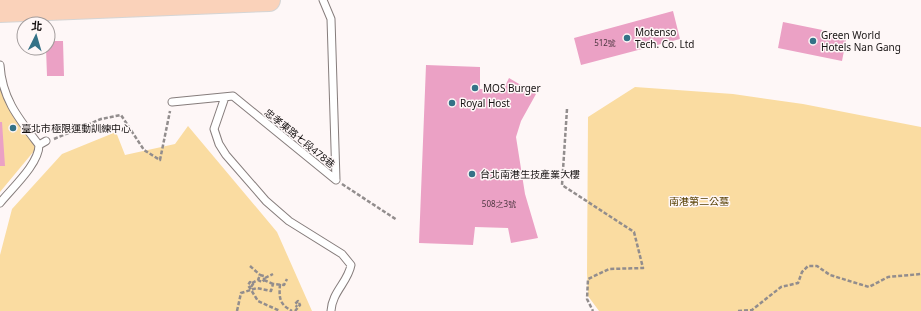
<svg xmlns="http://www.w3.org/2000/svg" width="921" height="311" viewBox="0 0 921 311" font-family="'Noto Sans','Noto Sans TC',sans-serif">
  <rect width="100%" height="100%" fill="#fef7f7"/>
  <path fill="#fadca1" d="M0,66L13,111L39,145L0,192Z
    M635,87L733,94L803,104L921,127V311H599L588,296L587,273L588,117Z
    M188,126L277,232L312,311H0V255L12,209L62,154L116,132L125,155L175,144Z"/>
  <path fill="#eba1c5" d="M673,11L680,39L581,65L574,38Z
    M783,22L847,35L842,61L778,48Z
    M48,41H63L64,76H47L46,48H48Z
    M426,65L480,67V89L503,90L509,78L536,94L521,121L516,137L525,194L538,238L511,243L508,228L475,227L473,245L419,243Z
    M0,122H2L5,166H0Z"/>
  <g fill="none" stroke-linecap="round" stroke-linejoin="round">
    <defs>
      <path id="service" d="M323,0L331,19L336,180
        M0,65C2,99 19,119 39,145
        M225,97L214,129L219,144L226,155L266,201L289,221L342,254L351,265C348,282 332,292 331,311
        M172,102L233,96L336,180
        M0,203C12,188 39,164 39,145L46,141"/>
      <path id="primary" d="M0,11L269,0"/>
    </defs>
    <use href="#service" stroke="#867d7c" stroke-width="9"/>
    <use href="#primary" stroke="#d5d5d5" stroke-width="24"/>
    <path stroke="#928d8d" stroke-width="2.5" stroke-dasharray="4 2" stroke-linecap="butt" d="M567,109L562,185L634,232L643,268L609,269L588,279L587,299L593,311
      M54,139L101,119L121,115L144,150L160,160L170,111
      M342,184L397,220
      M250,266L260,275
      M265,278L273,274
      M264,280L273,284
      M252,283L258,280L260,275L264,276V280L262,282L258,280
      M280,284C279,298 279,304 292,311
      M251,287L253,284L250,282L248,285L258,301L280,311
      M237,311L241,293L257,288L271,291L273,284L284,285L287,279
      M295,311L300,305L298,301L295,304L297,307
      M738,311L752,310L781,287L798,283L802,272L808,266H817L830,275L869,287L888,277L921,274"/>
    <use href="#service" stroke="#fff" stroke-width="7"/>
    <use href="#primary" stroke="#fad2ba" stroke-width="22"/>
  </g>
  <g fill="#347287" stroke="#fef7f7" stroke-width="1.5">
    <circle cx="627" cy="38" r="4"/>
    <circle cx="813" cy="41" r="4"/>
    <circle cx="475" cy="88" r="4"/>
    <circle cx="452" cy="103" r="4"/>
    <circle cx="13" cy="128" r="4"/>
    <circle cx="472" cy="174" r="4"/>
  </g>
  <g text-anchor="middle" stroke-width="3" stroke-linejoin="round" paint-order="stroke">
    <g font-size="8" fill="#4c3640">
      <text x="605" y="46">512號</text>
      <text x="499" y="207">508之3號</text>
    </g>
    <g font-size="10" fill="#171313" stroke="#fef7f7" text-anchor="start">
      <text x="635" y="36">Motenso<tspan x="635" dy="12">Tech. Co. Ltd</tspan></text>
      <text x="821" y="39">Green World<tspan x="821" dy="12">Hotels Nan Gang</tspan></text>
      <text x="483" y="92">MOS Burger</text>
      <text x="460" y="107">Royal Host</text>
      <text x="21" y="132">臺北市極限運動訓練中心</text>
      <text x="480" y="178">台北南港生技產業大樓</text>
    </g>
    <g font-size="10" fill="#171313" stroke="#fef7f7">
      <text transform="translate(300 138) rotate(39)" y="4">忠孝東路七段478巷</text>
    </g>
    <g font-size="10" fill="#563f02" stroke="#fef7f7">
      <text x="699" y="205">南港第二公墓</text>
    </g>
  </g>
  <g transform="translate(36 36) rotate(5)"><circle r="19" fill="#fef7f7" stroke="#a29c9c"/>
  <path d="M0-3L7 15L0 10L-7 15Z" fill="#347287"/>
  <text y="-6" font-size="11" font-weight="bold" text-anchor="middle" fill="#171313">北</text>
  </g>
</svg>
